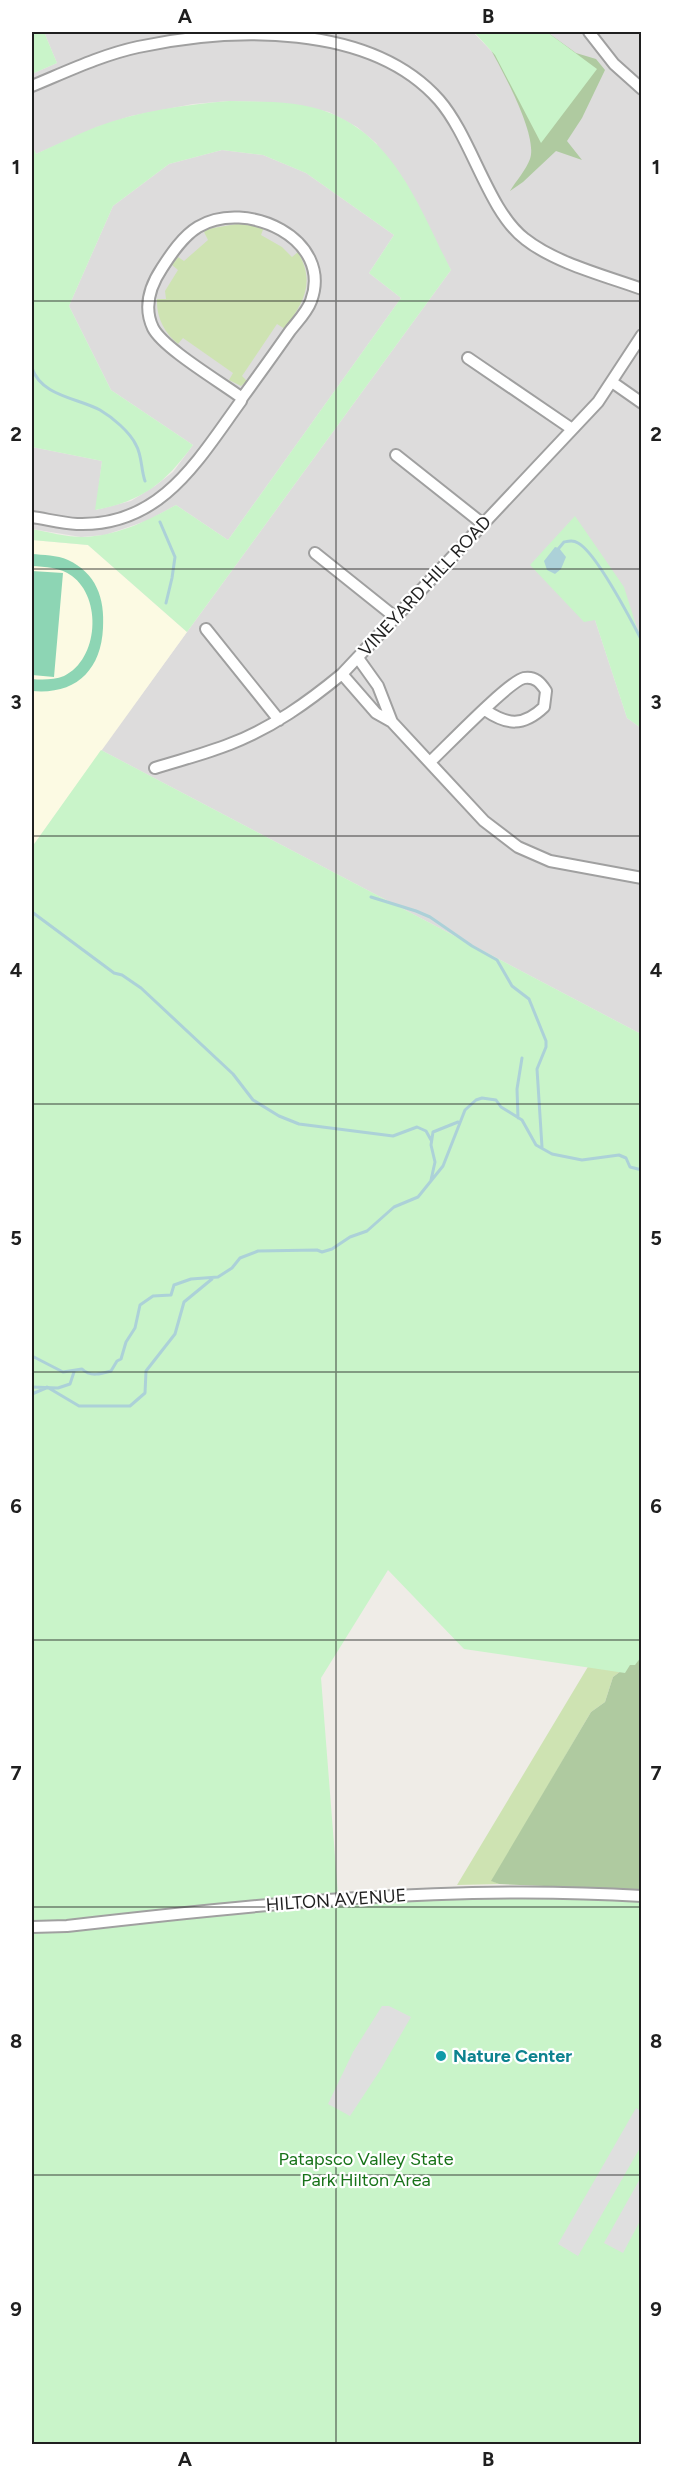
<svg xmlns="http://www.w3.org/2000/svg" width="673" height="2476" viewBox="0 0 673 2476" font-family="Figtree,sans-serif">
  <rect width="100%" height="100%" fill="#efece7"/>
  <path fill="#dddcdc" d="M44,32H473L495,55L597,69L547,32H641V641L595,620L627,718L641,728V1034L101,750L451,270L376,143L357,127L329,112L296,105L266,102L229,101L193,104L131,116L97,127L36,154L32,145V74L57,63Z
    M222,150L263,155L306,173L394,235L369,273L401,298L228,540L176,505L149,520L105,535L81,537L32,529V447L102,461L96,510L131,501L155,486L173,472L193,445L111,390L69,306L113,206L169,164Z"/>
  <path fill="#fcfae3" d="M32,540L88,545L187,632L32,847Z"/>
  <path fill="#cee3b2" d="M242,223L264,227L261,235L282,247L292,257L298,252C316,284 303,302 285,329L277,324L242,376L247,381L241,386L229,380L233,373L183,338L178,344C164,333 156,316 157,299H166L165,291L178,270L172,265L178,257L184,261L208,240L204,232L208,229Z
    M598,1650L621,1671L613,1677L605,1702L591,1712L492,1881L499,1884L457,1885Z"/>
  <path fill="#afcaa0" d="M547,32L576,53L596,59L605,70L582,118L567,141L582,160L556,151L523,182L510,191C516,181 526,170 530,159C539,133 496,60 483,35Z
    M641,1643V1890L499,1884L491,1881L591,1712L605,1702L613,1677L621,1671Z"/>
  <path fill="#c9f4c9" d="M32,32H44L57,63L32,74Z
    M474,32H547L597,69L541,143L495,55Z
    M229,101C262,102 299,100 330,113C396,139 421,211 451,270L187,632L88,545L32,540V529C48,532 66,537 83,537C117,536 147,521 176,505L228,540L401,298L369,273L394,235L306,173L263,155L222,150L169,164L113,206L69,306L111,390L193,445C165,483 143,501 95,510L102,461L32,447V145L36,154C56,145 76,135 96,127C138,111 185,105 229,101Z
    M575,516L624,587L641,641V728L627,718L595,620L584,622L530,565Z
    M101,750L641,1034V1657L635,1665H630L625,1673L464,1649L388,1570L321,1678L338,1895L556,1887L641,1892L642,2444H32V847Z"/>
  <path fill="#8dd5b4" d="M32,554C43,555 57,555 68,560C96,573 105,598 103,628C101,671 75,695 32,691V679C42,680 54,680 64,676C99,659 102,598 72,576C60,567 45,567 32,566Z
    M32,571L63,573L54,677L32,675Z"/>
  <path fill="#dfdfdf" d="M382,2006H389L411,2017L381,2069L350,2116L328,2104L353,2052Z
    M636,2108L641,2111V2146L578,2256L558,2244Z
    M641,2177V2219L623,2253L604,2243Z"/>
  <path fill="#acd1d8" d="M555,547L559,548L566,557L561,569L555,574L547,570L544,561Z"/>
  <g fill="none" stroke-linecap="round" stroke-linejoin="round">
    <path stroke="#acd1d8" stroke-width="3" d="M32,368C41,396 78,398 100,410C112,417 130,432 136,445C142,455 141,470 145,481
      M160,522L175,557L172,578L166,603
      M559,548L564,542C569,541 573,540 578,543C597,553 631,620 642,641
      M642,676V686
      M371,897L416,911L430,917L472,946L497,960L512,986L529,999L546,1041V1047L537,1069L542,1147
      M32,912L114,973L122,975L141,988L233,1074L253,1100L279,1116L299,1124L393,1136L417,1127L426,1131L431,1140
      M518,1118L517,1089L522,1058
      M431,1180L435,1162L431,1145L433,1132L458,1122
      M32,1356L63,1372L82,1369C90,1377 101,1374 111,1371L117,1361L121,1359L126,1342L135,1328L140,1305L153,1296L171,1295L174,1285L191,1279L218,1277L232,1268L240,1258L258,1251L317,1250L322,1252L332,1249L350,1237L367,1231L394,1207L418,1197L443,1166L465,1110L476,1100L482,1098L496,1100L501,1107L522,1120L536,1145L552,1154L582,1160L619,1155L626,1158L630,1167L642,1170
      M32,1387L58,1388L70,1384L74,1372
      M47,1387L79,1406H130L145,1393L146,1371L175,1334L184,1302L212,1279
      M32,1394L46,1388"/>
    <defs>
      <path id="street" d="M589,32L614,64L642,89
        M32,86C66,72 101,55 138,47C231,27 370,22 439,100C472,138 488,211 525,239C555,263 606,276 642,289
        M468,358L572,429
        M612,382L642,403
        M396,455L483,524
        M32,517C46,519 62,523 77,524C161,527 198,460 241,401L242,398C222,383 163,348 153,328C143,307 150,286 162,268C171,254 183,236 198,227C246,198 334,239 311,301C307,312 297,322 290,331C274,354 258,376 242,398
        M315,553L395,617
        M206,629L279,720
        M358,658L378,686L392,722
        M342,674L376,713L392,722L484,821L518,847L550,861L642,878
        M430,762C446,747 509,681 524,678C535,676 541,683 546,691L544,707C523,727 507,725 485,710
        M155,768C180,760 205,754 230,744C272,728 308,702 342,674L598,402L642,335
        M32,1927L67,1926C258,1904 449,1884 642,1896"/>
    </defs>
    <use href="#street" stroke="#a0a0a0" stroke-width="14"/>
    <use href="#street" stroke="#fff" stroke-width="10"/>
  </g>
  <path fill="none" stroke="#1f1f1f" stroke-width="1.5" stroke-opacity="0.55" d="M336,32V2444M32,301H642M32,569H642M32,836H642M32,1104H642M32,1372H642M32,1640H642M32,1907H642M32,2175H642"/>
  <circle fill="#0f9aa8" stroke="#fff" stroke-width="2" cx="441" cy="2056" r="6"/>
  <g text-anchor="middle" stroke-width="4.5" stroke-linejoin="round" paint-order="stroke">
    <g font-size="18" fill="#1f1f1f" stroke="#fff">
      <text transform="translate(425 586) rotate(-47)" y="6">VINEYARD HILL ROAD</text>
      <text transform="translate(336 1900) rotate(-4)" y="6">HILTON AVENUE</text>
    </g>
    <g font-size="18" font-weight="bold" fill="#0d838f" stroke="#fff" text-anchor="start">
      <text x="453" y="2062">Nature Center</text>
    </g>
    <g font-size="18" fill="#187319" stroke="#fff">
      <text x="366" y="2165">Patapsco Valley State<tspan x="366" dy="21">Park Hilton Area</tspan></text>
    </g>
  </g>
  <rect width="673" height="2476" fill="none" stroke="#ffffff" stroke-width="66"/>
  <rect x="33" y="33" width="607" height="2410" fill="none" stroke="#1f1f1f" stroke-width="2"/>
  <g font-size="20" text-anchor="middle" font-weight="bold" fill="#1f1f1f">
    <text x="185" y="23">A</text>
    <text x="488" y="23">B</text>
    <text x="16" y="174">1</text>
    <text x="656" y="174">1</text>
    <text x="16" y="441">2</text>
    <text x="656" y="441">2</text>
    <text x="16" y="709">3</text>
    <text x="656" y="709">3</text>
    <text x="16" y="977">4</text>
    <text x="656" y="977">4</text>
    <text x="16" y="1245">5</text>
    <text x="656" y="1245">5</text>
    <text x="16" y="1513">6</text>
    <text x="656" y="1513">6</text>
    <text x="16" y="1780">7</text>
    <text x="656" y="1780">7</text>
    <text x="16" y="2048">8</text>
    <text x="656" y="2048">8</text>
    <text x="16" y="2316">9</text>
    <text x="656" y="2316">9</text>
    <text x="185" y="2466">A</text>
    <text x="488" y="2466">B</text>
  </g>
</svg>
